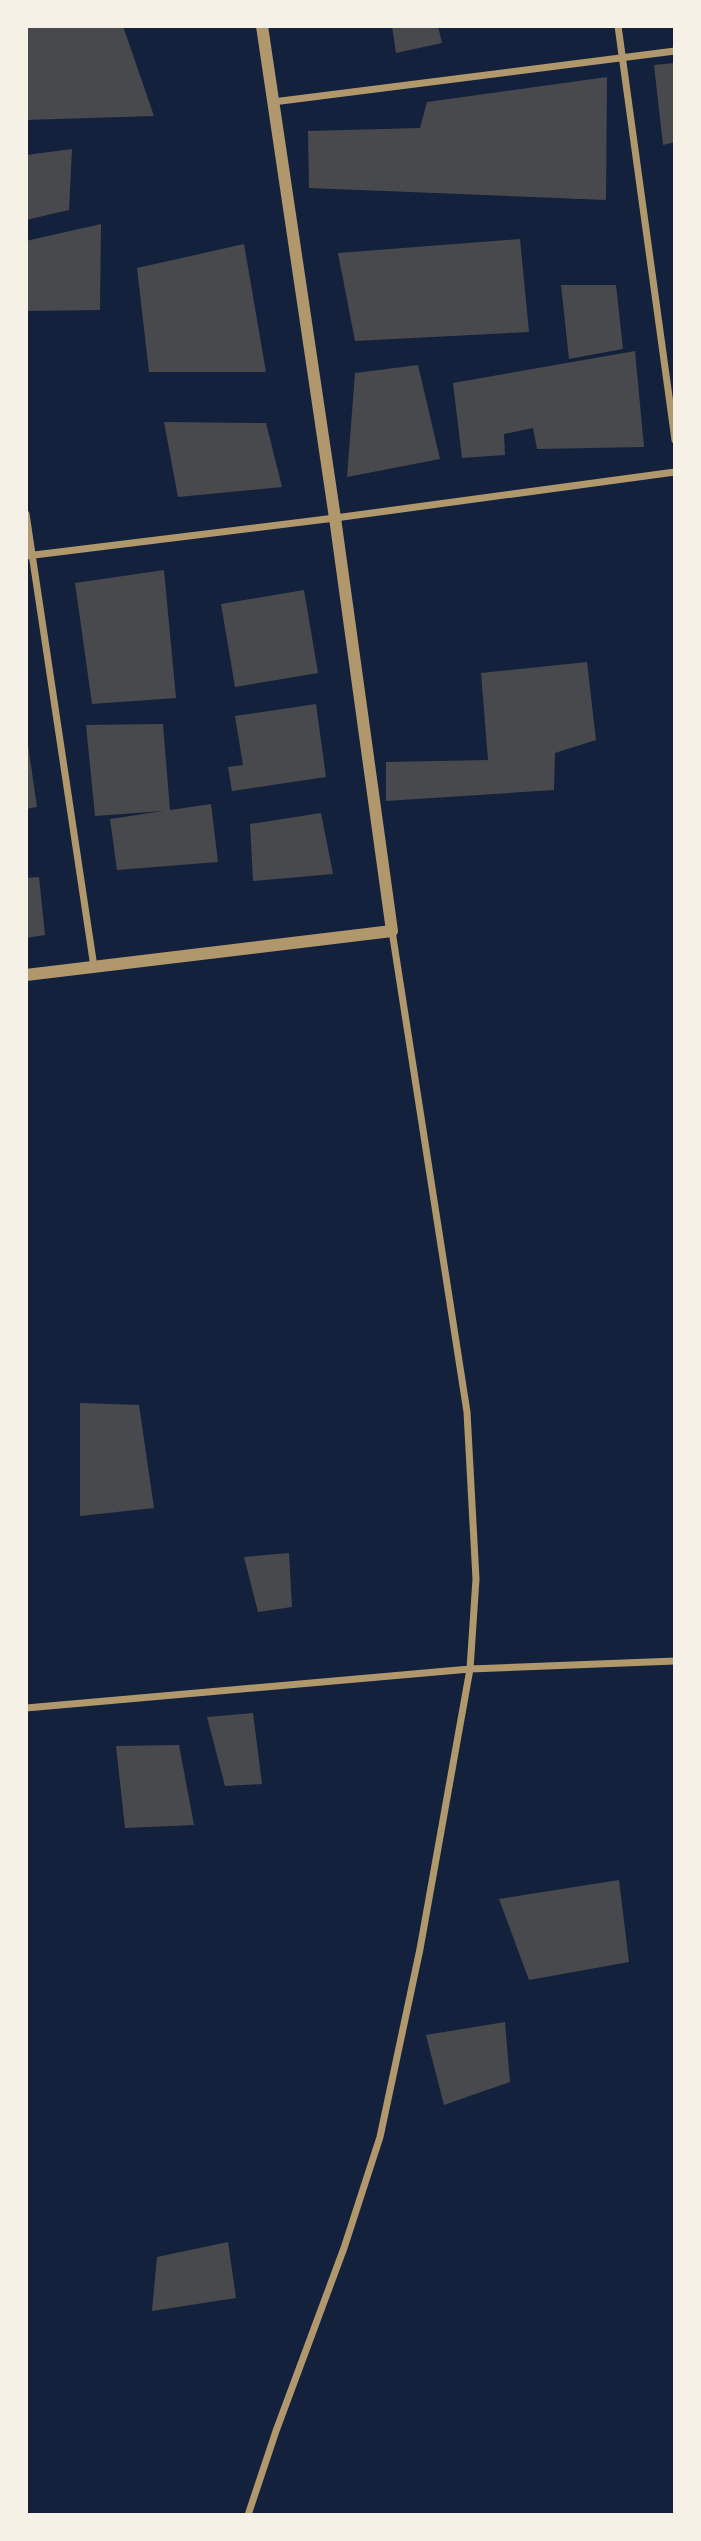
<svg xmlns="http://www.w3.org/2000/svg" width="701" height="2541" viewBox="0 0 701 2541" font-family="Lora,serif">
  <rect width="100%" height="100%" fill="#14213d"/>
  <path fill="#48494c" d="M26,26H123L154,116L26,120Z
    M392,26H438L442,43L396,53Z
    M675,63V142L663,145L654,65Z
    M607,77L606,200L309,188L308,131L420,128L427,102Z
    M72,149L69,210L26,220V155Z
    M101,224L100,310L26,311V241Z
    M520,239L529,332L355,341L338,253Z
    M244,244L266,372H149L137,268Z
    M561,285H616L623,349L569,359Z
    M635,351L644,447L537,449L533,428L504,434L505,455L462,458L453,383Z
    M418,365L440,459L347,477L355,373Z
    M164,422L266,423L282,487L178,497Z
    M164,570L176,698L92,704L75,583Z
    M304,590L318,673L235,687L221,604Z
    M587,662L596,740L555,753L554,790L386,801V762L488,760L481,673Z
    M316,704L326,777L232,791L228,767L243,765L235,716Z
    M163,724L170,810L211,804L218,862L117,870L110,819L163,811L95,816L86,725Z
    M26,731L37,807L26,809Z
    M321,813L333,874L253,881L250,824Z
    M39,877L45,935L26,938V878Z
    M80,1403L139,1405L154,1508L80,1516Z
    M289,1553L292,1607L258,1612L244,1557Z
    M253,1713L262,1784L225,1786L207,1717Z
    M179,1745L194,1825L125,1828L116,1746Z
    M619,1880L629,1962L529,1980L499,1899Z
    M505,2022L510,2082L444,2105L426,2035Z
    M228,2242L236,2298L152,2311L157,2257Z"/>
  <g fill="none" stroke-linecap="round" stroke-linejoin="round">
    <path stroke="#b1986c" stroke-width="7" d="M618,26L675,440
      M273,102L675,51
      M26,514L94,967
      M26,556L335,518L675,472
      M26,1708L470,1669L675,1661
      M248,2515L276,2431L344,2248L380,2137L420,1949L470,1669L476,1579L467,1412L392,931"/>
    <path stroke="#b1986c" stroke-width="12" d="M26,975L392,931L335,518L262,26"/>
  </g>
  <rect width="701" height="2541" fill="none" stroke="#f6f1e7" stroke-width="56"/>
</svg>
